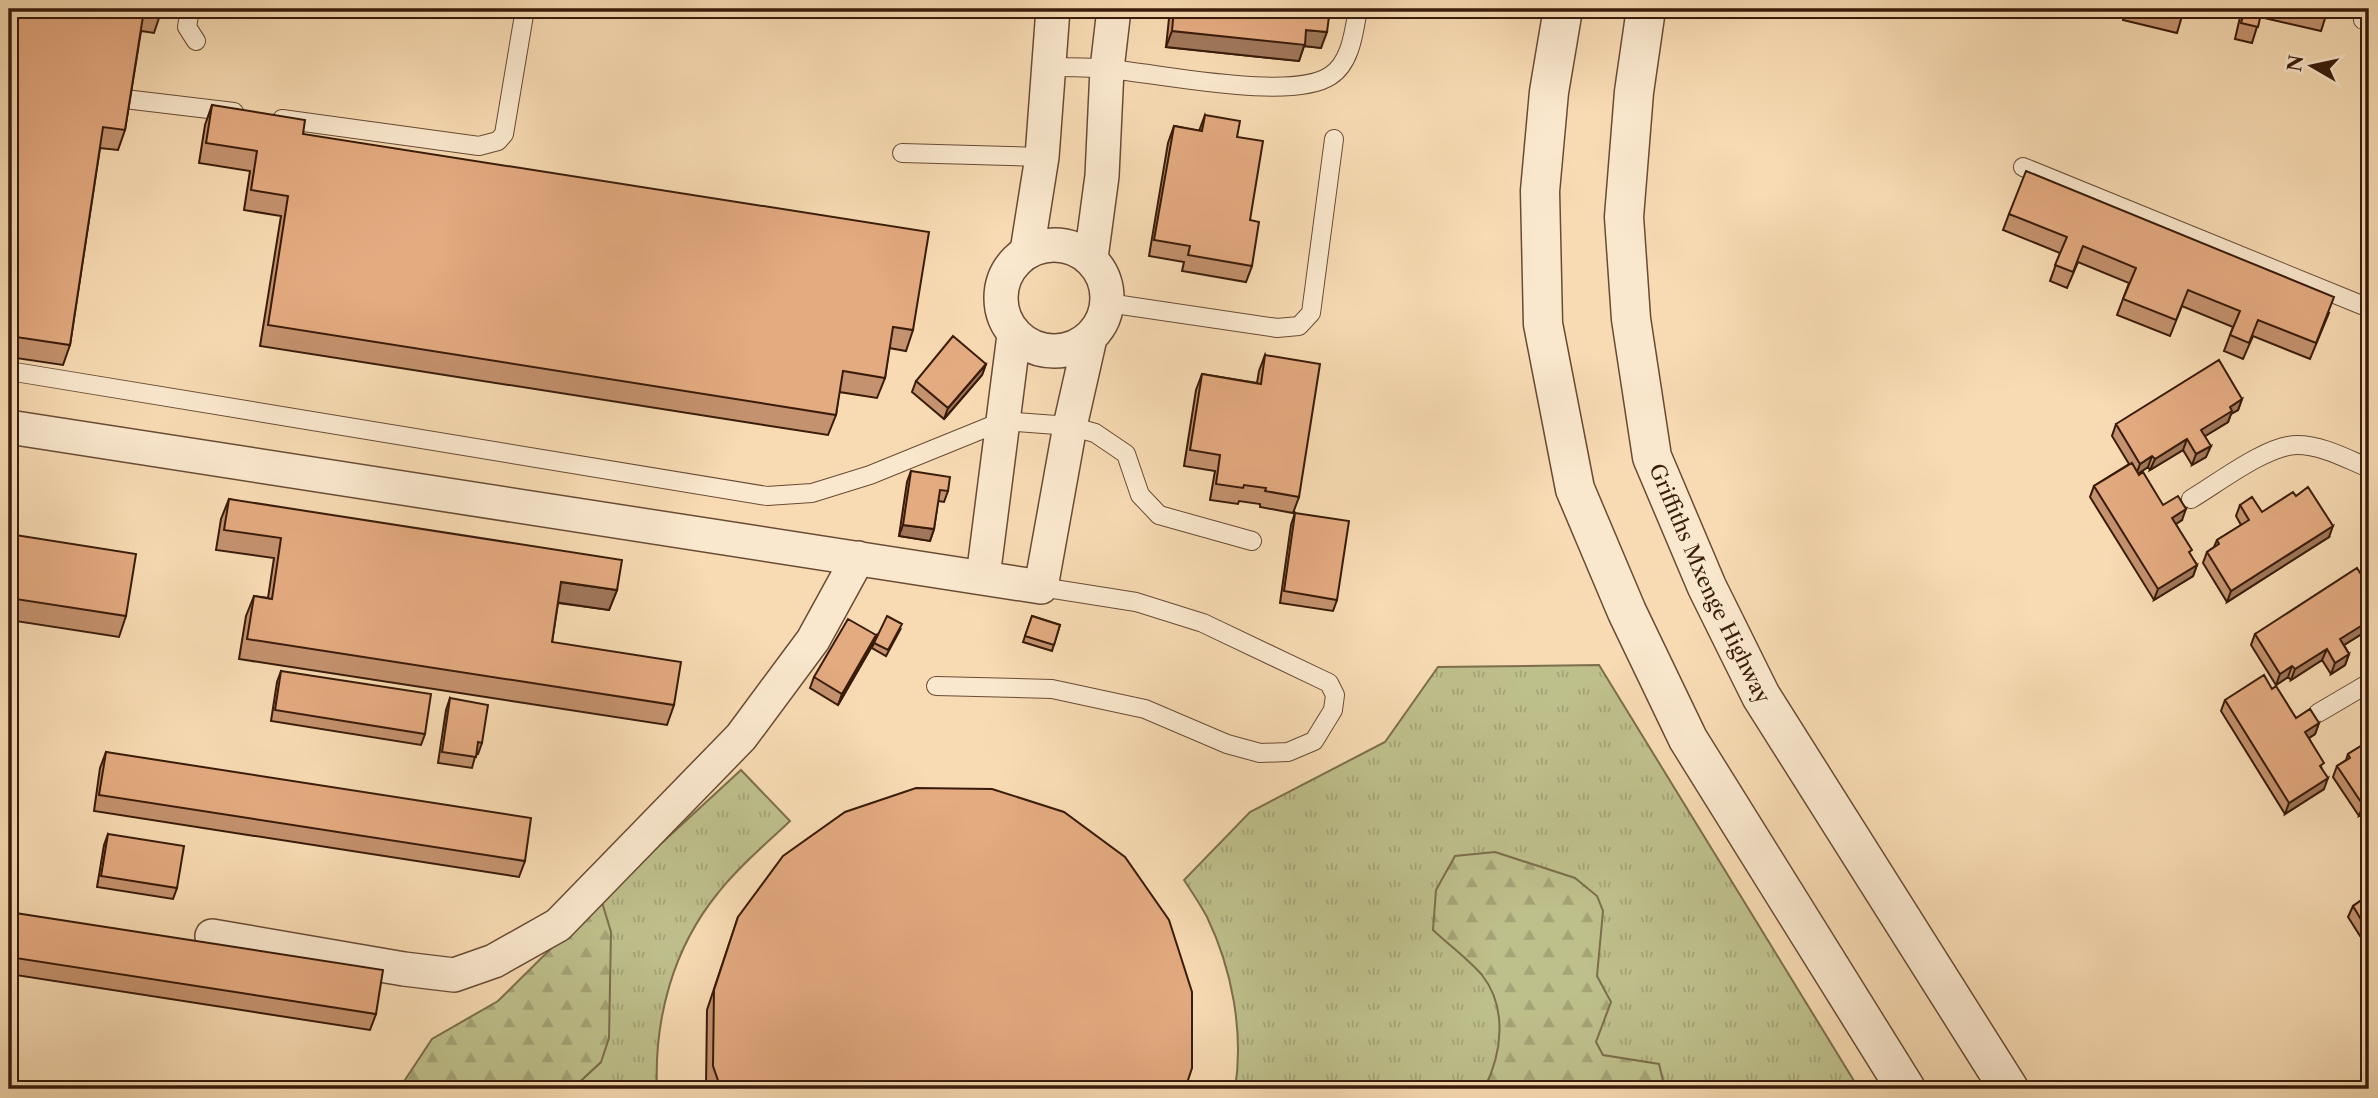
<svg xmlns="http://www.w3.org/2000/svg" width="2378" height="1098" viewBox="0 0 2378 1098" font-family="'Libre Caslon Text',serif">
  <defs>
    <pattern id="grass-tufts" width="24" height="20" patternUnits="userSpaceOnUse" patternTransform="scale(1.75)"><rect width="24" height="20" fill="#bec08c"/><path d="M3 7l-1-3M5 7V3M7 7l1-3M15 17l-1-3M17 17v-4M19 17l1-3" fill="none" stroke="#a4a477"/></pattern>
    <pattern id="forest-firs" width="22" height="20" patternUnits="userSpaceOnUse" patternTransform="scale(1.75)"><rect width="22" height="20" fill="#bec08c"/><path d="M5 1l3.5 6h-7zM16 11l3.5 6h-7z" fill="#a4a477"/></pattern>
  </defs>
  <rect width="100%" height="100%" fill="#f8dbb3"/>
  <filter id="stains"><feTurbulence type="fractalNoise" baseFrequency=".00286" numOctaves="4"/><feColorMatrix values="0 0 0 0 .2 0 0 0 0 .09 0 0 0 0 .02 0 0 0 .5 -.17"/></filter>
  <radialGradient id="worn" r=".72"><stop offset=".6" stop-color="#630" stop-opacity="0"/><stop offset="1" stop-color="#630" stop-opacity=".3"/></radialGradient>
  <path fill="url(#grass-tufts)" stroke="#7c6e4c" stroke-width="2" d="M1599,665L1859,1089H1235C1244,1032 1232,969 1207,917C1200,904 1192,892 1184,880L1250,812L1385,742L1438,667Z
    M741,770L790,821C766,844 739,866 718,893C673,948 654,1019 657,1089H572L601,1062V899Z"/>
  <path fill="url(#forest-firs)" stroke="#7c6e4c" stroke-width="2" d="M1495,852L1575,878L1597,896L1603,911L1597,976L1611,1002L1596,1042L1603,1055L1659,1064L1665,1089H1484C1502,1054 1508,1008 1482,975C1468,959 1449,945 1433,930L1436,890L1455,856Z
    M601,899L611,932L609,1038L601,1062L572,1089H399L432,1039L498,1001Z"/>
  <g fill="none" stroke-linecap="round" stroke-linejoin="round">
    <defs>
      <path id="service" d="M190,9L187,27L196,41
        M2363,20L2369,16
        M1048,67C1068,67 1088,67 1107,69C1159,73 1290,102 1330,76C1351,63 1354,31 1358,9
        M108,97L234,112
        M282,119L479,146L498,141L504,134L525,9
        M902,153L1042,157
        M2023,167L2369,308
        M1108,303L1277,328L1299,326L1311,313L1334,139
        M9,371L767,496L812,493L870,475L1003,421L1070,426L1095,433L1126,454L1140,495L1159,515L1252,541
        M2191,499C2218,483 2267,445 2297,445C2322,445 2347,459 2369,468
        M936,686L1052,689L1145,709L1227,744L1260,753L1288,752L1314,741L1333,710L1335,695L1329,683L1203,623L1136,602L1041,587
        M2318,713L2369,683"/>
      <path id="minor" d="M1001 298a53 53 0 1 1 106 0a53 53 0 1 1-106 0Z
        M1027,251L1042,157L1053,9
        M1091,258L1102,176L1107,69L1114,9
        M9,427L1041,587L1070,426L1090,338
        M983,577L1014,335
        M212,936L404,969L454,975L494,961L558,925L741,737L813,640L858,558"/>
      <g id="tertiary">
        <path d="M1563,9L1549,92L1540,191L1543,324L1575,489L1627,612L1688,739L1906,1089"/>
        <path id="s1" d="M1646,9L1634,92L1624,217L1631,319L1652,457L1707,587L1761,696L2009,1089"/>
      </g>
    </defs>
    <use href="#service" stroke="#694b35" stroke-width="20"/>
    <use href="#minor" stroke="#694b35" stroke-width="36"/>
    <use href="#tertiary" stroke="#694b35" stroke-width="41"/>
    <use href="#service" stroke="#fae8ce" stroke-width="18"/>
    <use href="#minor" stroke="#fae8ce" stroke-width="33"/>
    <use href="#tertiary" stroke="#fae8ce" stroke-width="38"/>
  </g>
  <path fill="#c4926e" stroke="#391b0b" stroke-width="2" d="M9,9H162L154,33L141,31L125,130L118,150L100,148L70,345L63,365L9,357Z
    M1170,9H1330L1321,48L1304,46L1299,61L1166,47Z
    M2126,9H2184L2177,33L2123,20Z
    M2223,9H2328L2321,31L2260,17L2252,43L2235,39L2241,13Z
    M212,105L303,134L913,330L906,351L889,348L885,378L877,398L839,392L836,415L828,435L260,346L281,216L244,210L250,171L199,163L205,125Z
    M1205,115L1250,220L1252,266L1246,282L1182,271L1184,262L1149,256L1168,143L1174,126L1199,131Z
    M2009,214L2329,313L2310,359L2253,336L2243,359L2224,351L2233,327L2182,306L2170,336L2117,315L2129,283L2078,262L2067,288L2050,281L2060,253L2003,230Z
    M1265,355L1299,497L1293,513L1260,507V504L1239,501L1238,504L1210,500L1215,471L1184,466L1196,390L1202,374L1257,383L1259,371Z
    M986,364L982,375L944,419L912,392L916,381Z
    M2242,399L2238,410L2231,414L2228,422L2205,436L2206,457L2192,465L2183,450L2150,470L2148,467L2138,473L2163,505L2182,520L2176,524L2190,555L2197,565L2193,576L2154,600L2090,497L2094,486L2129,464L2112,436L2116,424Z
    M911,471L948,491L944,502L938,501L934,529L930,541L899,536L907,482Z
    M229,499L617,590L609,610L558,603L552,642L674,705L667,725L239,659L246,616L254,596L268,598L274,558L216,550L221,519Z
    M2240,505L2262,512L2329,537L2227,602L2203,563L2207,552L2214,547L2217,540L2241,525L2236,516Z
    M1295,513L1337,600L1333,611L1280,603L1291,525Z
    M9,534L126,616L119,637L9,620Z
    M2369,587V627L2368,630L2344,645L2349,654L2345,665L2331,674L2322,660L2291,680L2288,677L2276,685L2251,645L2255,634Z
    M1032,616L1060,625L1052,651L1023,642Z
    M900,630L886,656L872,648L874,643Z
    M876,635L872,646L838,705L810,688L814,677Z
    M281,671L425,734L421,745L271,721L277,682Z
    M2272,689L2296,718L2319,723L2315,734L2309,738L2322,769L2324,789L2285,814L2221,711L2225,700Z
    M450,698L482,743L478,754L476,753L472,768L438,763L446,710Z
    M2369,741V810L2359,816L2333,777L2337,766L2346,760L2348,754Z
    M106,752L525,861L519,877L94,811L100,768Z
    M108,834L177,888L173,899L97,887L104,845Z
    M2369,895V950L2348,917L2353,906Z
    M9,912L376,1014L370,1030L9,974Z
    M738,917L1185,1089H707L706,1086L707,1010Z"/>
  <path fill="#a0775a" stroke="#391b0b" stroke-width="2" d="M1306,30L1327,32L1321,48L1304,46L1299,61L1166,47L1172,31Z
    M986,364L982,375L944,419L948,408Z
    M2242,399L2238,410L2231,414L2228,422L2197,441L2201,430L2230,407Z
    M2187,439L2183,450L2150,470L2155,459Z
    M2211,446L2206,457L2192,465L2196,454Z
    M2152,456L2148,467L2136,475L2140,464Z
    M2186,509L2182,520L2168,529L2172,518Z
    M903,525L934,529L930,541L899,536Z
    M2333,526L2329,537L2227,602L2231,591Z
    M2197,565L2193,576L2154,600L2158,589Z
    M561,582L617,590L609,610L554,602Z
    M2369,619L2368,630L2336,650L2340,639Z
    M876,635L872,646L838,705L842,694Z
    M2327,649L2322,660L2291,680L2295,669Z
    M2349,654L2345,665L2331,674L2335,663Z
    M2292,666L2288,677L2276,685L2280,674Z
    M2319,723L2315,734L2301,743L2305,732Z
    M2328,778L2324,789L2285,814L2289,803Z
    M2369,801V810L2359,816L2363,805Z"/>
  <path fill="#e4aa80" stroke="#391b0b" stroke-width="2" d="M9,9H162L161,13L144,10L125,130L103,127L70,345L9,336Z
    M1174,9H1330L1327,32L1306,30L1305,45L1172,31Z
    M2149,9H2184L2183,17Z
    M2245,9H2262L2258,27L2241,23Z
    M2298,9H2328L2327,15Z
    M212,105L305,120L303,134L929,232L913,330L893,327L885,378L843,371L836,415L268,325L288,196L251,190L257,151L206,143Z
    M1205,115L1240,121L1237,137L1263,141L1250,220L1259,222L1252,266L1188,255L1190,246L1154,240L1174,126L1202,131Z
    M2026,171L2334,297L2316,343L2258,320L2249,343L2230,335L2240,311L2188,290L2176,320L2123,299L2136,268L2083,246L2073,272L2055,265L2067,237L2009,214Z
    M953,336L986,364L948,408L916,381Z
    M1265,355L1320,364L1299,497L1265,491L1266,488L1244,485L1243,488L1216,484L1220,455L1190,450L1202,374L1261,384Z
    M2219,360L2242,399L2230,407L2232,411L2201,430L2211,446L2196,454L2187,439L2155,459L2152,456L2140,464L2116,424Z
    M2132,463L2139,475L2143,472L2163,505L2178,496L2186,509L2172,518L2192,550L2189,552L2197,565L2158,589L2094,486Z
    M911,471L950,477L948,491L940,490L934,529L903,525Z
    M2308,487L2333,526L2231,591L2207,552L2219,544L2217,540L2249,520L2240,505L2252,497L2262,512L2293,492L2296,496Z
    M229,499L622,560L617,590L561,582L552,642L681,662L674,705L247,639L254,596L272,599L281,538L224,530Z
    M1295,513L1349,521L1337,600L1284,591Z
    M9,534L136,554L126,616L9,598Z
    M2357,568L2369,587V621L2340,639L2349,654L2335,663L2327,649L2295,669L2292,666L2280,674L2255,634Z
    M887,616L902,624L888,650L874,643Z
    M1032,616L1060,625L1054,645L1025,636Z
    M848,619L876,635L842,694L814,677Z
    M281,671L431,694L425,734L275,710Z
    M2264,675L2272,689L2276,686L2296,718L2310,709L2319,723L2305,732L2324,763L2320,766L2328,778L2289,803L2225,700Z
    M450,698L488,705L482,743L478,742L476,757L442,752Z
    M2369,741V801L2363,805L2337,766L2350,758L2348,754Z
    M106,752L531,818L525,861L99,795Z
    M916,788L992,789L1064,812L1125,857L1169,920L1192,992V1068L1185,1089H721L713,1066L714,990L738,917L783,856L845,812Z
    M108,834L184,846L177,888L101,876Z
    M2369,895V933L2353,906Z
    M9,912L383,970L376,1014L9,957Z"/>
  <g text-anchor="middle" stroke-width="5" stroke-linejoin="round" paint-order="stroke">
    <g font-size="21" fill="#391b0b" stroke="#fae8ce">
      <text dy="7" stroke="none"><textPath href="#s1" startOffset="590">Griffiths Mxenge Highway</textPath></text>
    </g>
  </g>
  <rect width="2378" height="1098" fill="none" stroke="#f8dbb3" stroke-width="35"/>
  <rect x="10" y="10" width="2357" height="1077" fill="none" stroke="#391b0b" stroke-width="3.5"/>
  <rect x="18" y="18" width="2343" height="1063" fill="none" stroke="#391b0b" stroke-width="2"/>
  <g transform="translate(2312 66) rotate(279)" stroke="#fae8ce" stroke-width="5" paint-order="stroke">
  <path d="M0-5L12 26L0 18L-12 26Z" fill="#391b0b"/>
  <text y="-10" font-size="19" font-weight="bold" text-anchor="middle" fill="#391b0b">N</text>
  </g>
  <rect width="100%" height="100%" filter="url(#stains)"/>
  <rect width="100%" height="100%" fill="url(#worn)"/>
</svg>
